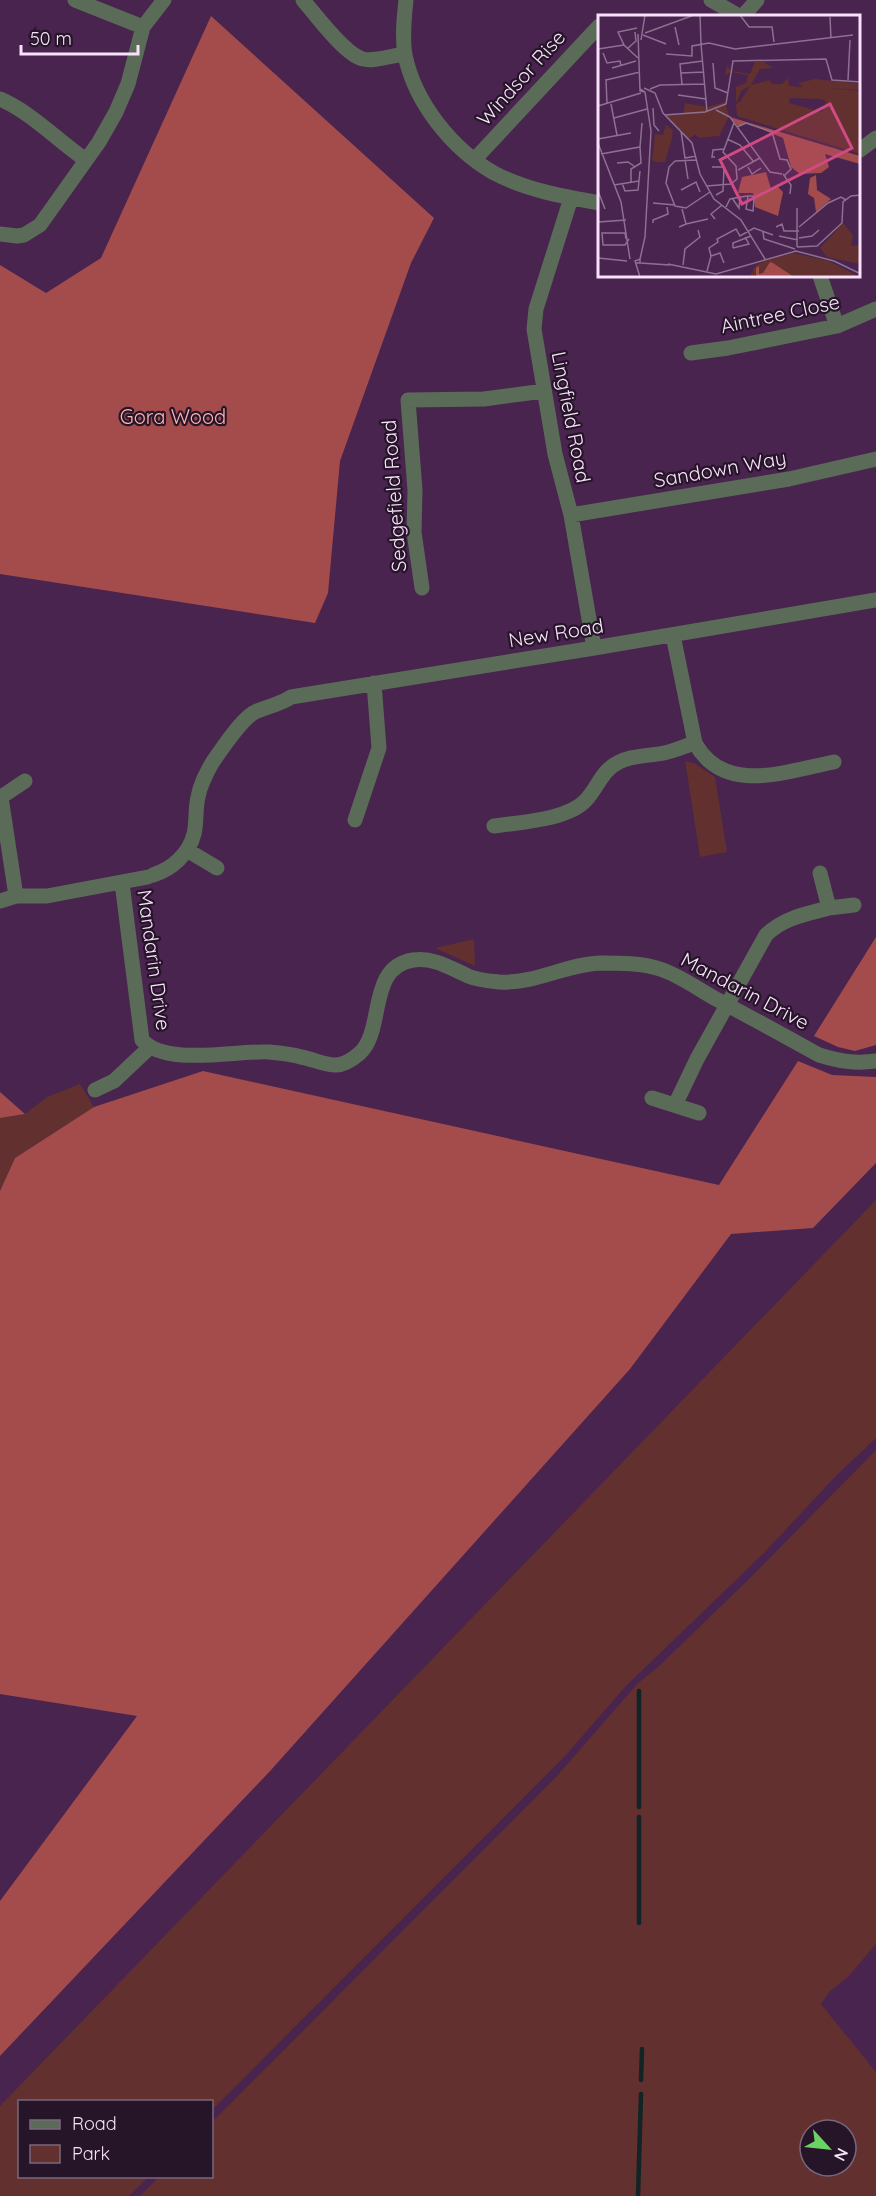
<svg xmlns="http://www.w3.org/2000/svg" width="876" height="2196" viewBox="0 0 876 2196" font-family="Quicksand,sans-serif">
  <rect width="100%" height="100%" fill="#48244e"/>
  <path fill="#61302f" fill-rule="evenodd" d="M685,761L694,763L715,777L727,852L700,857Z
    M474,939L475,966L435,948Z
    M80,1084L94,1107L15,1158L0,1191V1118L25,1114L47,1097Z
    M876,1200V1438L835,1477L764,1553L625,1687L566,1755L212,2110V2102H20V2176L148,2177L129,2196H0V2106Z
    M876,1450V1944L849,1976L829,1992L821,2004L876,2072V2196H140L159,2177L212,2176V2122L557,1776L638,1683L658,1667L750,1578ZM810,2130H846V2166H810Z"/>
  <path fill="#a44c4c" d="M211,16L434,218L411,263L340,461L328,593L315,623L0,574V265L46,293L101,258Z
    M876,937V1045L855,1051L838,1047L814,1036Z
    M798,1061L832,1075L876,1077V1163L813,1228L731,1234L630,1369L271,1770L0,2056V1901L137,1716L0,1694V1191L15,1158L94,1107L203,1071L719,1185Z
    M0,1092L25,1114L0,1118Z"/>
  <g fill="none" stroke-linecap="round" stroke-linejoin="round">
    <path stroke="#122425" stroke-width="4.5" d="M639,1807V1691
      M639,1923V1817
      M641,2080L642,2049
      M638,2196L641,2094"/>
    <path stroke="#5a6c58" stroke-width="15" d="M75,0L143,27
      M303,0C315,14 345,55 363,59C372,62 395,55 405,54
      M406,0C404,18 402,37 405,55C415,103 452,149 494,173C526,190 565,197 600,203
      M711,0L739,16
      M743,16L757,0
      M0,99C31,112 58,141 86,160
      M860,150L876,138
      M475,159L599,26
      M571,198L536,309L534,329L555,454L571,515L594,648
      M0,234L17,236L24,235L40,225L99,142L116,112L128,84L143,27L164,0
      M820,276L837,326
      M691,353L728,348L837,326L876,309
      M571,515L789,479L876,459
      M422,588L414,532L415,490L408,400L484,399L544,391
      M673,635L695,743C724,796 787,771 834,762
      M355,820L379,748L374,683
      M494,826C520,822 568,820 586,800C598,787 602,770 619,762C632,755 650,756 664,753C674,751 685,746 695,743
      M187,850L217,868
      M820,873L829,908L854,905
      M153,875C172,869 189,854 194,834C197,822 195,809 198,797C200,785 206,774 212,763C222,749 242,717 257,711C269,706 281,704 291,697L594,648L876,600
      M122,883L142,1040C166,1067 236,1050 269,1052C279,1053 291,1054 301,1057C313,1059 323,1065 336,1065C344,1065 353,1059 360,1053C385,1030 367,967 413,960C434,957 450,968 468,976C477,980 489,981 499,982C535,984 567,964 601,963C620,963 642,963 660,969C679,975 698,989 716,999C750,1017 785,1036 819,1055C839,1061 855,1064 876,1061
      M16,896L1,797L25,781
      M0,901L16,896H47L148,877
      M95,1090L114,1081L149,1048
      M652,1098L699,1113
      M675,1105L697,1059L766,935C783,918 806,914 829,908"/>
  </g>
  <g text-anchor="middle" stroke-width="4.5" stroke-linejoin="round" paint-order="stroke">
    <g font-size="20" fill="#f8e1fb" stroke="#261528">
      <text transform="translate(521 78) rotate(-48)" y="7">Windsor Rise</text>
      <text transform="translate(780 314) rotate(-12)" y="7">Aintree Close</text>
      <text transform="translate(571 417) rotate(79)" y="7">Lingfield Road</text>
      <text transform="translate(720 469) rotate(-10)" y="7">Sandown Way</text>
      <text transform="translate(394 496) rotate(-94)" y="7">Sedgefield Road</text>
      <text transform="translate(556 633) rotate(-9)" y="7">New Road</text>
      <text transform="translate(154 960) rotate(82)" y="7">Mandarin Drive</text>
      <text transform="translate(745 991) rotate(28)" y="7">Mandarin Drive</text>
    </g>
    <g font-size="20" fill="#feb4b0" stroke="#261528">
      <text x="173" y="424">Gora Wood</text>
    </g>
  </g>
  <g transform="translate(598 15)">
    <rect width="262" height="262" fill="#48244e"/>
    <path d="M164,46L175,53L162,54L153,70L171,65L174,69H184L190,63L191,71L205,72L200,68L217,64L262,69V75L232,73L262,76V139L139,101L138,89L142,87L152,71L144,75L138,88V72L148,68L150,60L132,57L127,61L129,50L133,56L152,59L157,47ZM192,83L221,84L228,86L224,97L191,88ZM127,87L131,101L121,121L100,123L98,119L91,124L68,100H85L87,88L109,92ZM68,109L75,116L74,123L67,147H58L54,145L57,119L65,120ZM245,208L255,220L253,231L262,230V249L229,242L222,233ZM196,238L231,246L262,262H151L158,250L169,245Z" fill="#61302f" fill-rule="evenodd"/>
    <path d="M132,102L262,141V149L227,139L231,152L223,158L202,159L193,152L185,123L149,108L140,111ZM168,157L173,174L180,172L185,177L180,201L157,192L155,178H140L144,162ZM218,160L219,175L233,184L218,197L216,183L210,179L212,163ZM172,247L175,248L196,262H158V253L161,251V259L165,258Z" fill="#a44c4c"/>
    <path fill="none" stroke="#8e7093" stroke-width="1.5" d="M102,0L103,29M142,0L151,12H174L176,27M232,2L233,24M77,12L81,30M39,13L20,17L26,30L40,43M47,18L96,0M40,19L42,76L47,77L42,74M45,20L68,29M43,25L47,0M103,29L109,97M30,33L38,26L37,17M0,34L26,30M5,38L9,48L22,46L23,51M68,39L94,41V31L111,28L137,34L255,20M115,48L117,73L130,78M14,53L38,46M83,58L106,57M8,64L9,89M8,65L42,57M250,65L252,25M84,69L82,49L105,46M46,73L57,78L65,98L94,128L102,159L116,184L143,205L167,244M52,74L62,70L107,69M80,80L108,84M13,89L19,120M0,91L43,78M55,93L56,110L61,116M118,95L132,102L172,157L184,159M66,100L107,97L128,89L135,46L228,44L234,65L263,67M16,103L49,94M139,112L148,108L174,117L182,144L189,145L193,154L186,161M83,116L87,143L98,141M0,124L33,118M129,124L142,130L156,147M0,128L23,187L32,244M42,132L44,108M3,139L42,132L43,148L33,154V167M117,142H114L115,135L126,134M87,145L90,164M77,146L71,152L68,168L77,191L88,193L112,177M77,146L99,145M19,148L30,147L36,151M114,152H126L125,176L118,180M150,152L154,159L163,153M140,155L162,143M185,159L193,170L192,179M24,168L27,176L40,175L42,156M16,170L41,166M109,171L133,169L139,164L138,151L125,137L136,108M83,175L98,167L102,177M0,176L7,194M134,183L141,193L142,181M55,188L77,190M128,192L132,184L149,181H155L156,183L155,196L148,194L150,181M117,204L113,199L124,190M0,207L28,205M55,208V205L70,199L69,192M88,209L110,204M81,212L88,209L84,194M178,212L184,209L186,216H201M201,212L230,188L243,182L248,185M165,217L166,224L197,234M181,221L200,225M201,223L214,221L221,215M28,224L27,218H4L5,230H27L31,224M199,232L219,231L244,208L245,187L253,181L263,180M199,232V193M135,233V228L153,221M135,233L151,229L147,222M113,241L111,233L120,227L119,224L138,214L142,221L156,213L175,220M0,243L29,246M42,244L47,222L53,116L47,77M38,248H42V244L37,246L42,262M42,248L72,250M70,249L118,259L198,236L236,246L263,259M85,250L87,234L102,222L100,215M109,256L113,241L122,238L126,248"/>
    <path fill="#d04a83" fill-opacity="0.15" stroke="#d04a83" stroke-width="3" d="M232,89L254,133L144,189L122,145Z"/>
    <rect width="262" height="262" fill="none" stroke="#f8e1fb" stroke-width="3"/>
  </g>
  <rect x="18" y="2100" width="195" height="78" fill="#261528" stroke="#7a677c" stroke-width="1.5"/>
  <rect x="30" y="2120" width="30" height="9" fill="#5a6c58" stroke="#7a677c" stroke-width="1.5"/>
  <text x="72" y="2130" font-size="18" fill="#f8e1fb">Road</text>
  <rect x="30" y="2145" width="30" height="18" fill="#61302f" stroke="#7a677c" stroke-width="1.5"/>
  <text x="72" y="2160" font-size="18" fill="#f8e1fb">Park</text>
  <g transform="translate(828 2148) rotate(117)"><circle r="28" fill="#261528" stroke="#7a677c" stroke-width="1.5"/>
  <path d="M0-4.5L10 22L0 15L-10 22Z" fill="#6bd363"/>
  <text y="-9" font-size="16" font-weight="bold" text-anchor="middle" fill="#f8e1fb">N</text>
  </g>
  <path d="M21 45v9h117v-9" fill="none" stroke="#f8e1fb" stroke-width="3"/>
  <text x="30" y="45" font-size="18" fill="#f8e1fb" stroke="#261528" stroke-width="4.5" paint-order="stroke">50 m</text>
</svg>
